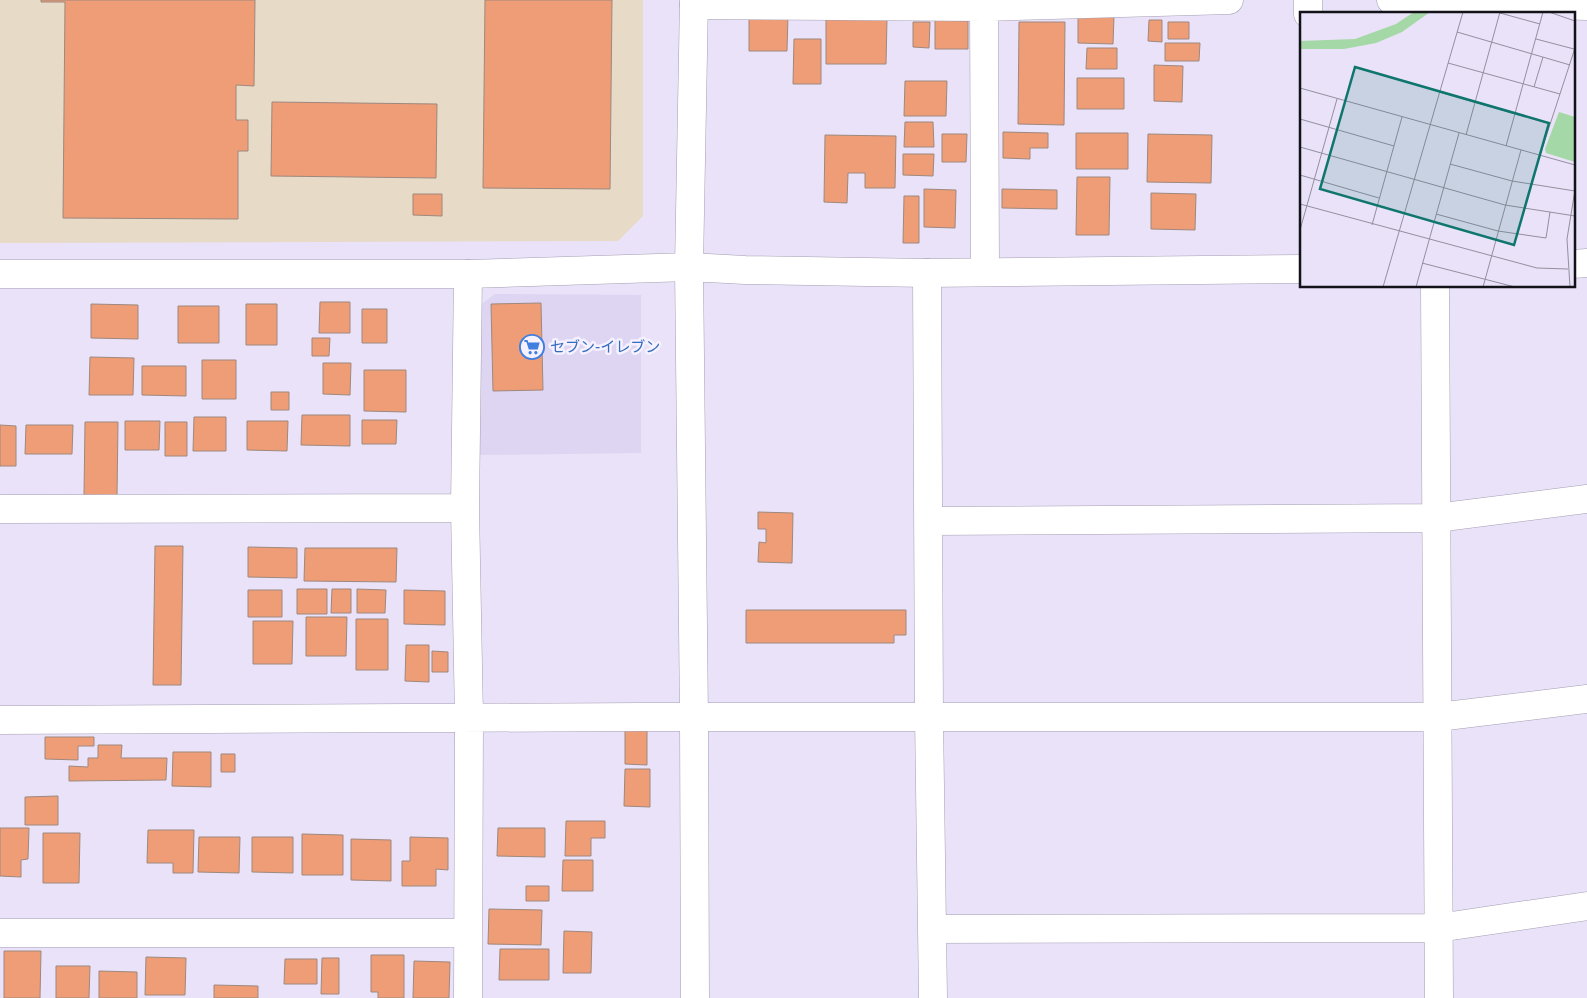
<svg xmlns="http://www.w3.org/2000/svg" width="1587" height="998" viewBox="0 0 1587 998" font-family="Signika,'Noto Sans JP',sans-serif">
  <rect width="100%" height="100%" fill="#e9e2f8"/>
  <path fill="#ded5f2" d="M495,294L641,295V453L480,455V311L483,303Z"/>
  <path fill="#e7dac6" d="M0,0H643V216L618,241L0,243Z"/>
  <path fill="#ef9d76" stroke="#9e887e" d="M41,0H255L254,86L236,85V120H248V151H238V219L63,218L65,2H41Z
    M485,0H612L610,189L483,188Z
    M749,14L788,15L787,51H749Z
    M1078,16H1114L1113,44L1078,43Z
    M826,18L887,19L886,64H826Z
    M935,20L968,21V49H935Z
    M1149,20H1162V42L1148,41Z
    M913,22H930L929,48L913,47Z
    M1019,22H1065L1064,125L1018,124Z
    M1168,22H1189V39H1168Z
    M794,39H821V84H793Z
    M1165,43H1200L1199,61H1165Z
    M1087,48H1117V69H1086Z
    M1154,65L1183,66L1182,102L1154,101Z
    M1077,78H1124V109H1077Z
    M905,81H947L946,116H904Z
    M272,102L437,104L436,178L271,176Z
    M905,122H933L934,147H904Z
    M1003,132L1048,133V148H1030V159L1003,158Z
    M1076,133H1128V169H1076Z
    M942,134H967L966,162H942Z
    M1148,134L1212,135L1211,183L1147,182Z
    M825,135L896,136L895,188H865V173H848L847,203L824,202Z
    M903,154H934L933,176L903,175Z
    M1077,177H1110L1109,235H1076Z
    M924,189L956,190L955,228L924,227Z
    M1002,189L1057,190V209L1002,208Z
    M1151,193L1196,194L1195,230L1151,229Z
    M413,194H442V216L413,215Z
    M904,196H919V243H903Z
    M320,302H350V333H319Z
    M541,303L543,390L493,391L491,304Z
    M91,304L138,305V339L91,338Z
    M246,304H277V345H246Z
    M178,306H219V343H178Z
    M362,309H387V343H362Z
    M312,338H330L329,356H312Z
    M90,357L134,358L133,395H89Z
    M202,360H236V399H202Z
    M323,363H351L350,395L323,394Z
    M142,366H186V396L142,395Z
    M364,370H406V412L364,411Z
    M271,392H289V410H271Z
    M302,415H350V446L301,445Z
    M194,417H226V451H193Z
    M362,420H397L396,444H362Z
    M125,421H160L159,450H125Z
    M247,421H288L287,451L247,450Z
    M85,422H118L117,496L84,495Z
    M165,422H187V456H165Z
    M0,425L16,426V466H0Z
    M26,425H73L72,454H25Z
    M758,512L793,513L792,563L758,562L759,542L766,543V529H758Z
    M155,546H183L181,685H153Z
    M248,547L297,548V578L248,577Z
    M305,548H397L396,582L304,581Z
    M297,589H327V614H297Z
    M332,589H351V613H331Z
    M357,589L386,590L385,613H357Z
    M248,590H282V617H248Z
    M404,590L445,591V625L404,624Z
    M746,610H906V635H894V643H746Z
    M306,617H347L346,656H306Z
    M356,619H388V670H356Z
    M253,621H293L292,664H253Z
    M406,645H429V682L405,681Z
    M432,651L448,652V672H432Z
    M625,730H647V765L625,764Z
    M45,737H94V746H78V760L45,759Z
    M98,745H122L121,758H167L166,780L69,781V766L88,767V758H98Z
    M173,752H211V787L172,786Z
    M221,754H235V772H221Z
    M625,769H650V807L624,806Z
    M58,796V825H25V797Z
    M566,821H605V838H591V856H565Z
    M0,828H29L28,859L21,860V877L0,876Z
    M498,828H545V857L497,856Z
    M148,830H194L193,873H173V863H147Z
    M43,833H80L79,883H43Z
    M302,834L343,835V875H302Z
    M199,837H240L239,873L198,872Z
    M252,837H293V873L252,872Z
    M410,837L448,838V870L436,869V886H402V861H410Z
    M351,839L391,840V881L351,880Z
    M563,860H593V891H562Z
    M526,886H549V901H526Z
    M489,909L542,910L541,945L488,944Z
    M564,931L592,932L591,973H563Z
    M500,949H549V980H499Z
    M4,951H41L40,998H4Z
    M371,955H404V998H378V992H371Z
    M146,957L186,958L185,995H145Z
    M322,958H339V994H321Z
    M285,959H317V984H284Z
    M414,961L450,962L449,998H413Z
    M56,966H90L89,998H56Z
    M99,971L137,972V998H99Z
    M214,985L258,986V998H214Z"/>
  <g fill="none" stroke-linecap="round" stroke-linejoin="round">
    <defs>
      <path id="minor" d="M984,0L985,271
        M1308,0V14
        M1391,0L1587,6
        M694,5L984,7L1229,0
        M927,273L929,717L933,998
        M1435,286L1439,998
        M0,509L465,508
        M929,521L1436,518L1587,499
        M0,720L643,717H1438L1587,699
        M934,929L1438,928L1587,906
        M0,933H468
        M468,998L469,718L465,508L468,274"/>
      <path id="tertiary" d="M694,0L689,267L694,718L695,998
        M1573,264L1587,263
        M0,274H468L689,267L745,270L927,273L1301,269"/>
    </defs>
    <use href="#minor" stroke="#a59eb3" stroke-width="29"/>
    <use href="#tertiary" stroke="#a59eb3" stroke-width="29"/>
    <use href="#minor" stroke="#fff" stroke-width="28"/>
    <use href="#tertiary" stroke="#fff" stroke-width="28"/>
  </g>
  <defs>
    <symbol id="supermarket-ring" viewBox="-11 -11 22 22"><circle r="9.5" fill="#f5f1fe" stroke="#3f7fe0" stroke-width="1.5"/><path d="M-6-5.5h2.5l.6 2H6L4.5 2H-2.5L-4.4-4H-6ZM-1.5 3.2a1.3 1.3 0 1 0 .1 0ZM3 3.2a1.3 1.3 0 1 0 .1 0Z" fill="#3f7fe0"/></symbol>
  </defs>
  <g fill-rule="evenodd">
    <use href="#supermarket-ring" x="518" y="333" width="28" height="28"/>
  </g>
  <g text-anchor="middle" stroke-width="5" stroke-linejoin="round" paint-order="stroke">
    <g font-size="15" fill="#366cbe" stroke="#f5f1fe" text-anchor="start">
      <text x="550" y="352">セブン-イレブン</text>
    </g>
  </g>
  <g transform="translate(1300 12)">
    <rect width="275" height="275" fill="#e9e2f8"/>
    <path d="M114,0H130L102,20L76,31L44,37H0V29L55,27L96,12ZM259,100L275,105V150L246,141L245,137Z" fill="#a4d8a6"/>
    <path fill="none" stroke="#948f9f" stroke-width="1" d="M249,0L275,9M200,1L240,12M157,20L270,53M236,27L274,37M148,51L260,82M234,75L243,45M0,76L275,153M139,80L250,112M0,107L94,134M166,123L200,0M206,134L243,0M0,135L205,193L275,204M240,143L275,36M150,152L212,169L275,179M0,163L79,186M0,192L237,256L268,257M136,202L198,219L246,226L250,200M72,213L102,105M0,218L37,87M122,251L215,275M83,275L163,0M116,275L159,121M183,275L221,138M270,275L267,227L275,178"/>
    <path fill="#0f766e" fill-opacity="0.15" stroke="#0f766e" stroke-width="2.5" d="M55,55L249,111L214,233L20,177Z"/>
    <rect width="275" height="275" fill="none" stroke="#141219" stroke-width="2.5"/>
  </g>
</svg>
